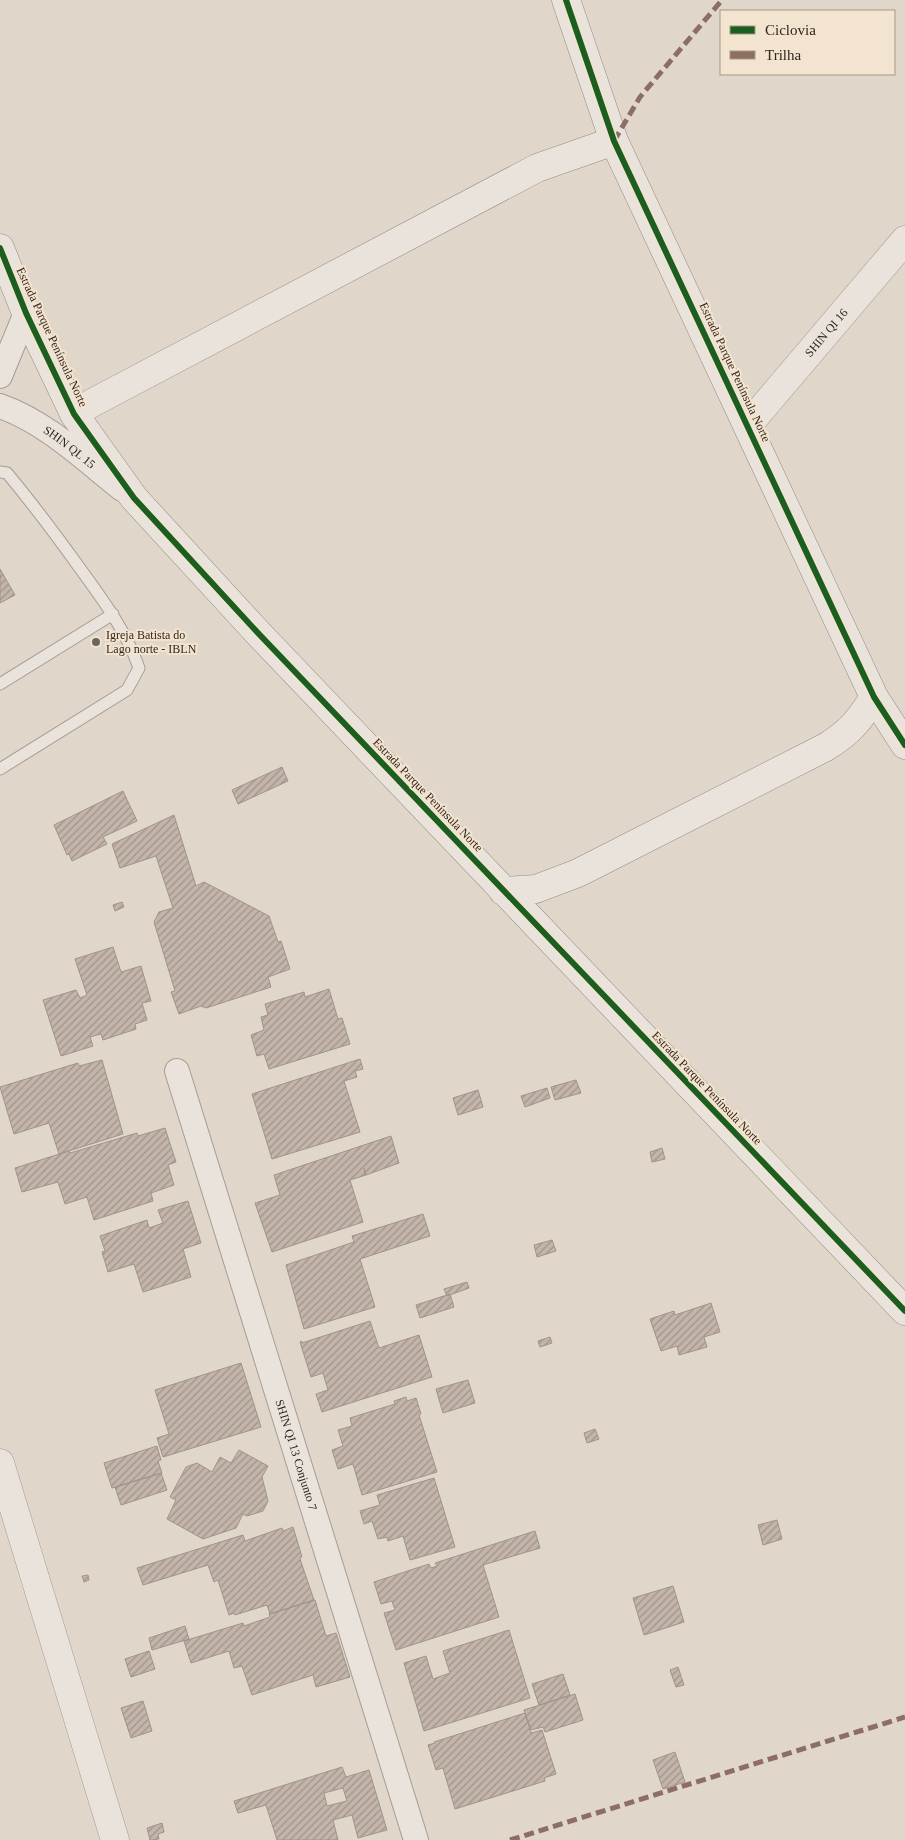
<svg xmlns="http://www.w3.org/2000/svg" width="905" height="1840" viewBox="0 0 905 1840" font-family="'Times New Roman',serif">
  <defs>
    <pattern id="building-hatch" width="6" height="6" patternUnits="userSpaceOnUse" patternTransform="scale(1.25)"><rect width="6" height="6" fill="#c4b5ab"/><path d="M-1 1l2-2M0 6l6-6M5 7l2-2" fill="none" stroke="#a0938b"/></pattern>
  </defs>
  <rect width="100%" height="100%" fill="#e0d7ca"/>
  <path fill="url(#building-hatch)" stroke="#a0938a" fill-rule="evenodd" d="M0,569L15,595L0,603Z
    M282,767L288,781L238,804L232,790Z
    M123,791L137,821L103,837L107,844L72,861L69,854L67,855L54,825Z
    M174,815L196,886L204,882L269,916L278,942L281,941L290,969L268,977L271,987L206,1008L201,1006L179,1014L171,992L175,991L154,922L159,912L173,908L156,856L120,868L112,844Z
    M122,902L124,907L115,911L113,905Z
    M113,947L121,972L141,966L151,1001L142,1003L147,1020L135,1024L136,1029L103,1040L101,1034L90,1037L93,1046L61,1056L43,1000L76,990L80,998L87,995L75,959Z
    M329,989L338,1019L342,1018L350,1044L269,1069L264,1054L257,1056L251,1035L264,1030L261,1017L268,1015L265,1004L304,992L305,997Z
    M360,1059L363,1069L355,1071L357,1077L344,1081L360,1132L272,1159L252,1094Z
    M102,1060L123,1134L59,1154L49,1123L14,1134L0,1087L78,1063L79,1066Z
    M576,1080L581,1093L555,1100L551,1087Z
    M547,1088L550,1098L525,1107L521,1096Z
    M478,1090L483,1107L458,1115L453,1098Z
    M165,1128L176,1162L168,1165L174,1185L151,1193L153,1201L94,1220L87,1197L65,1204L58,1182L22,1192L15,1168L69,1151L70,1153L137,1133L138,1136Z
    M391,1136L399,1163L366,1175L364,1168L366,1175L350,1180L363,1222L272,1252L255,1203L280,1195L274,1175Z
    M662,1148L665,1159L652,1162L650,1152Z
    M188,1201L201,1243L183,1249L191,1277L143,1292L134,1264L108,1272L102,1252L105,1251L100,1236L147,1220L149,1228L163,1223L158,1210Z
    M423,1214L430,1236L360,1259L375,1307L304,1329L286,1265L354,1242L352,1236Z
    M552,1240L556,1251L537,1257L534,1245Z
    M467,1282L469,1288L447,1296L444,1289Z
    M450,1294L454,1307L420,1318L416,1305Z
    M711,1303L720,1332L704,1337L707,1347L679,1355L677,1346L661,1351L650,1319L674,1311L675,1315Z
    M370,1321L379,1348L419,1335L432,1377L322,1412L316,1394L328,1390L323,1373L311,1377L300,1342L302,1341V1343Z
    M550,1337L552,1343L540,1347L538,1341Z
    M241,1363L261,1427L163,1457L157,1438L169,1434L155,1390Z
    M468,1380L475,1403L443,1413L436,1389Z
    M406,1397L407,1401L416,1398L421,1414L419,1415L437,1472L362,1495L353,1464L338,1469L332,1450L343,1446L338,1430L352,1426L350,1418L395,1404L394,1401Z
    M595,1429L599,1439L587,1443L584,1433Z
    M157,1446L161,1460L158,1461L162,1473L112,1488L104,1463Z
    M239,1450L268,1466L262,1477L268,1501L263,1511L247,1516L243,1514L236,1528L203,1539L167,1519L176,1500L170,1497L186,1467L197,1463L212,1472L220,1457L231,1463Z
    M161,1473L167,1490L121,1505L115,1487Z
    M434,1478L455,1547L410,1560L403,1536L388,1541L387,1537L378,1539L372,1521L364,1524L360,1511L380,1505L377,1495Z
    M777,1520L782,1539L763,1545L758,1525Z
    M293,1527L302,1557H300V1559L314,1600L270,1614L267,1605L235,1615L234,1613L229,1615L218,1580L214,1582L208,1565L143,1585L137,1568L243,1535L245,1541L282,1528L283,1531Z
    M535,1531L540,1548L483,1565L499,1617L396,1650L384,1613L395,1610L392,1601L381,1604L374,1582L429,1564L431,1568L437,1566L435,1563Z
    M88,1575L89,1580L84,1582L82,1576Z
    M673,1586L684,1622L644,1635L633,1598Z
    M315,1600L326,1636L336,1633L350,1677L316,1687L313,1675L252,1695L242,1666L234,1668L229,1651L191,1663L184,1641L243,1623L244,1626L270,1617L269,1614Z
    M185,1626L189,1639L152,1650L149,1638Z
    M509,1630L530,1698L424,1731L404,1663L426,1656L433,1679L450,1673L443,1651Z
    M149,1651L155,1669L131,1677L125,1659Z
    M678,1667L684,1685L676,1687L670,1670Z
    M563,1674L570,1695L539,1705L532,1684Z
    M575,1694L583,1720L545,1732L543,1727L531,1730L524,1710Z
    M143,1701L152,1731L131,1738L121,1708Z
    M525,1713L531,1733L542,1730L556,1774L544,1778L545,1781L455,1809L443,1768L436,1770L428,1745L435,1743L434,1742Z
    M675,1752L685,1782L663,1789L653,1760Z
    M342,1767L346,1777L369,1770L387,1830L358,1838L352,1815L333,1820L338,1840H277L266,1805L238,1813L234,1801ZM343,1788L347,1801L327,1806L324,1793Z
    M162,1823L164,1832L158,1834L159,1839L150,1840L147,1828Z"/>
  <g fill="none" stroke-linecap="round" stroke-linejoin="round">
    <defs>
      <path id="service" d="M0,472L7,473C32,503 56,535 79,567C102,599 126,630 139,668L127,690L0,769
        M0,684L113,614"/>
      <g id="minor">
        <path d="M0,376L26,313"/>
        <path id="s1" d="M0,406C46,422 84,459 122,489"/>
        <path id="s2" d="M177,1071L416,1840"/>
      </g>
      <g id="tertiary">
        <path id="s3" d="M748,425L905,240"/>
        <path d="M0,1463L115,1840"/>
      </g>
      <path id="secondary" d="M566,0L614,141L874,697L905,745
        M0,248L26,313L74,414L134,498L258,633L905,1311
        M74,414L92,403L537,168L614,141
        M503,891L536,889L578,873L826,747C850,732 859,721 874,697"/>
    </defs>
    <use href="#service" stroke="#a59c93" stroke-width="13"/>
    <use href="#minor" stroke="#a59c93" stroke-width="26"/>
    <use href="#tertiary" stroke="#a59c93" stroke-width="29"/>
    <use href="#secondary" stroke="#958c84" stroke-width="29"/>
    <use href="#service" stroke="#e9e3db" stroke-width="11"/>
    <use href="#minor" stroke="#e9e3db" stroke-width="24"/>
    <use href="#tertiary" stroke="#e9e3db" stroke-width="28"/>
    <use href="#secondary" stroke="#e9e3db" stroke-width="28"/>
    <path stroke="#8d6e63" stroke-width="5" stroke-dasharray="10 5" stroke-linecap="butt" d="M614,141L640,97L722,0
      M510,1840L905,1717"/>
    <defs>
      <path id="cycleway" d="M566,0L614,141L874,697L905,745
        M0,248L26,313L74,414L134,498L258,633L905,1311"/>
    </defs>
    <use href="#cycleway" stroke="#f3e4cf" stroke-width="9"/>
    <use href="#cycleway" stroke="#1b5e20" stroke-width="6"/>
  </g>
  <circle fill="#70635a" stroke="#f3e4cf" stroke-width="2" cx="96" cy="642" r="5"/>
  <g text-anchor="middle" stroke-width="4" stroke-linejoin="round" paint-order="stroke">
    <g font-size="12" fill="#33251d" stroke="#f3e4cf">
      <text dy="4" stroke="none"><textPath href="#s3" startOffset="121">SHIN QI 16</textPath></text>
      <text transform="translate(52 337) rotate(65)" y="4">Estrada Parque Península Norte</text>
      <text transform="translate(735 372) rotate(65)" y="4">Estrada Parque Península Norte</text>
      <text dy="4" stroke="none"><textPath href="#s1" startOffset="81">SHIN QL 15</textPath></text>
      <text transform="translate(428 795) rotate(46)" y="4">Estrada Parque Península Norte</text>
      <text transform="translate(707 1088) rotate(46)" y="4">Estrada Parque Península Norte</text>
      <text dy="4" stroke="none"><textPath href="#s2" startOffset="402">SHIN QI 13 Conjunto 7</textPath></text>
    </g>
    <g font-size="12" fill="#33251d" stroke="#f3e4cf" text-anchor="start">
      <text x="106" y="639">Igreja Batista do<tspan x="106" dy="14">Lago norte - IBLN</tspan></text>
    </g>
  </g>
  <rect x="720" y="10" width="175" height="65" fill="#f3e4cf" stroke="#a69888"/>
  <rect x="730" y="26" width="25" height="8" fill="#1b5e20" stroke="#a69888"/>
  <text x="765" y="35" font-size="15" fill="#33251d">Ciclovia</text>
  <rect x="730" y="51" width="25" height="8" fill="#8d6e63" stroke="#a69888"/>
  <text x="765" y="60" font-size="15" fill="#33251d">Trilha</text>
</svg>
